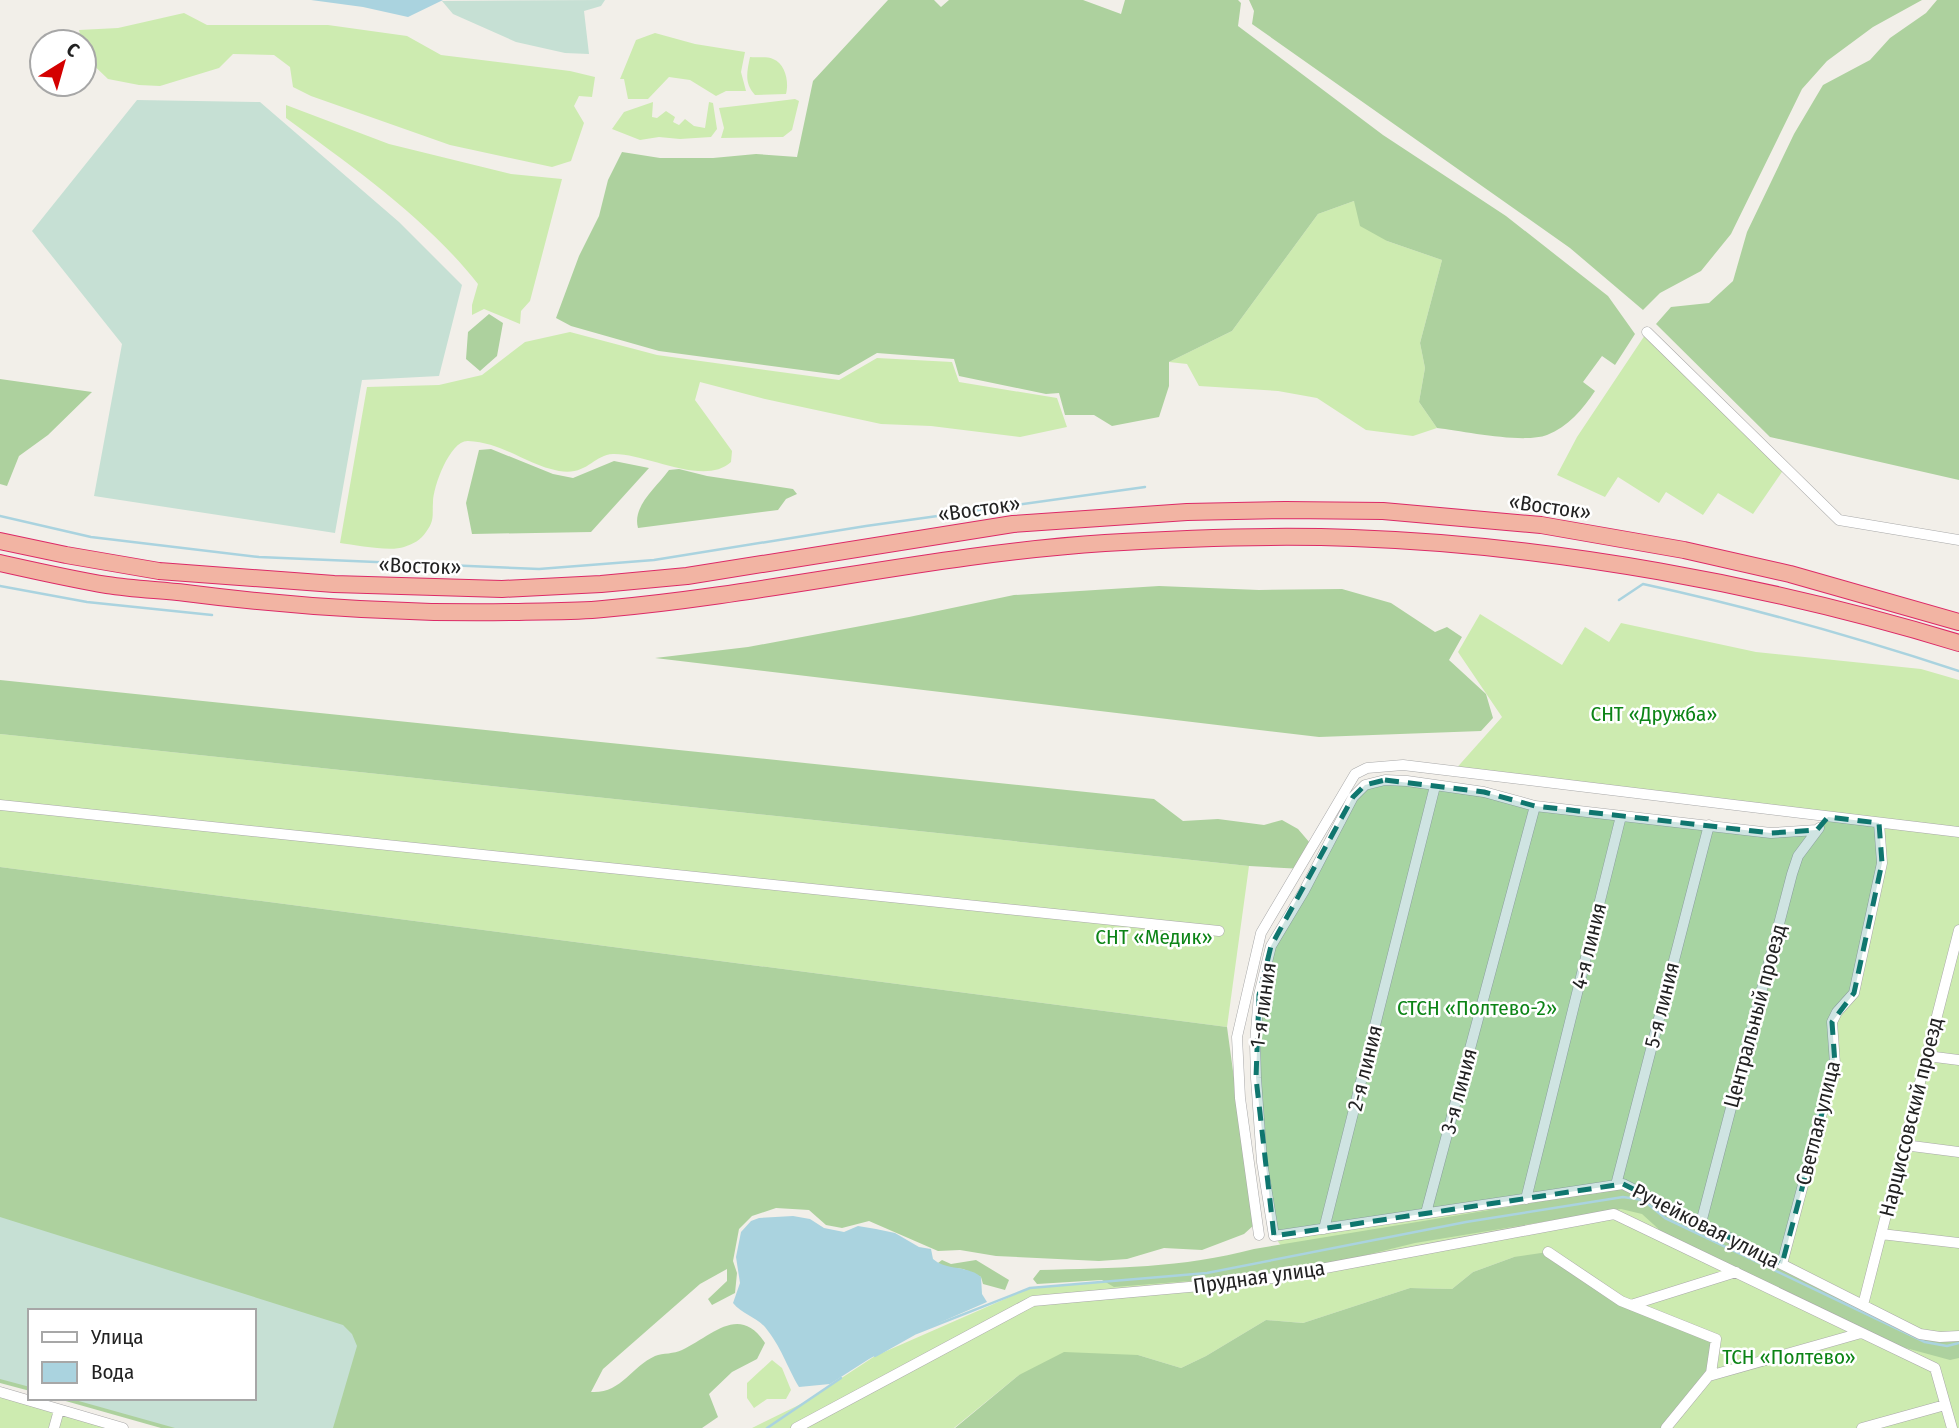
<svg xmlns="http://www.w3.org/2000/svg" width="1959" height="1428" viewBox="0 0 1959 1428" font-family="'Fira Sans Condensed',sans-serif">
  <rect width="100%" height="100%" fill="#f2efe9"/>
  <path fill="#cdebb0" d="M184,13L207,25H328L407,36L441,55L570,71L595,77L592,97L579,96L574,106L584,123L571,161L552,167L450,145L311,96L293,87L290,67L274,55L233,54L219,68L160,86L139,85L108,79L84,56V42H82L79,30L118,28Z
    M655,33L695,44L745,52L741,72L746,91H726L716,96L690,80L669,77L648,99H628L624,79H620L636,40Z
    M750,57C757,58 767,56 773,59C786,64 789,83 786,94L755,95C744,83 747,72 750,57Z
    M795,99L799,101L792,130L783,137L721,138L724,128L719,108Z
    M653,102L652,117L657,118L666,111L675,117L673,122L679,125L685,119L694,126L705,128L709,102L713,103L717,129L711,137L680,139L659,137L640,140L612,129L624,112Z
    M286,105L389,144L511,174L562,179L530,301L521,311L520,324L484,309L472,315V305L478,284C426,218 354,168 286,118Z
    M1354,201L1387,241L1442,260L1420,343L1425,368L1419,402L1437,428L1413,436L1366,430L1317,398L1278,391L1199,386L1187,364L1169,362L1232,331L1318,214Z
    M570,332L657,355L839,380L877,358L952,362L959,382L1057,398L1067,427L1020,437L931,426L881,424L765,399L700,382L695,400L732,451L731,462C704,487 646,453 613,454C593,455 587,476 559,471C526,465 505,443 468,441C450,440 433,487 433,502C432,515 435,520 426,532C421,540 413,544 404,547C390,552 356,545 340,543L367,387L439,385L482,375L525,342Z
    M1647,332L1786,466L1753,514L1718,493L1703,515L1666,492L1659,503L1618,477L1605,497L1557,475L1577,437Z
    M1480,614L1562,665L1585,627L1609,642L1621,623L1756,652L1921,669L1959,680V1428H1666L1514,1257L1473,1272L1452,1289L1410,1288L1303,1323L1266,1320L1206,1356L1181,1368L1138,1355L1019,1375L954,1428H752L805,1402L875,1356L1030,1288L1207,1273L1289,1257L1274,1236L1255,1043L1271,946L1365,785L1407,781L1535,806L1770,833L1817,830L1827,818L1453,772L1502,717L1458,652Z
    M0,734L1249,866L1227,1027L0,867Z
    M772,1360L782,1368L791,1390L786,1399H767L754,1408L747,1398V1383Z
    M0,1392L123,1428H0Z"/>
  <path fill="#add19e" d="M888,0H934L941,7L949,0H1083L1121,14L1125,0H1238L1241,3L1238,26L1383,135L1506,216L1608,296L1635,334L1615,365L1602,356L1583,382L1595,391C1583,409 1568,427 1547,435C1523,444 1463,431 1437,428L1419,402L1425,368L1420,343L1442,260L1387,241L1360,226L1354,201L1318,214L1232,331L1169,362V386L1159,417L1112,426L1094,415H1065L1059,393L1046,394L959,376L954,359L877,353L839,375L659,351L571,326L556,318L579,256L599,216L608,180L622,152L660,158H713L756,154L797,157L813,81Z
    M1249,0H1922L1873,27L1827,61L1802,89L1731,234L1701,271L1660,293L1643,310L1570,248L1252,24L1254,11Z
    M1937,0H1959V480L1770,437L1656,324L1671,307L1709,303L1733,281L1747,232L1794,134L1823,85L1870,60L1890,38L1926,13Z
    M489,314L503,323L497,356L480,371L466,359L468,332Z
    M0,379L92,392L48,435L19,456L7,486L0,484Z
    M491,449L553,474L573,478L614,461L649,468L591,532L472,534L466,503L479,450Z
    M679,469L707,476L793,489L797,494L786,499L778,510L638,528C632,506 656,488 669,470Z
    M1159,586L1259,590L1342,589L1391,603L1435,632L1447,627L1462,637L1449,660L1486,694L1493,718L1481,731L1319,737L655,658L748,647L909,617L1014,595Z
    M0,680L1154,799L1183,821L1218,819L1264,825L1282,820L1298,829L1310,843L1303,869L1249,866L0,734Z
    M0,867L1227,1027L1254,1225L1244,1234L1202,1250L1164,1248L1127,1259L1099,1261L996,1256L960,1250L938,1251L869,1221L842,1228L826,1225L809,1210L776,1208L752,1216L739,1229L733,1261L737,1273L735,1293L712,1305L708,1299L727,1281V1269L700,1284L603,1369L591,1392C621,1394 631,1367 655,1356C663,1353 674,1354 682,1350C711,1337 739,1303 765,1343L757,1359L732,1372L709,1394L718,1417L702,1428H161L55,1398H254V1311H30V1391L0,1383Z
    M1622,1188L1650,1195L1672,1215L1924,1338H1959V1358L1950,1360L1891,1344L1664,1234L1642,1214L1621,1209L1415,1243L1354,1258L1253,1276L1114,1287L1102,1280L1037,1284L1033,1279L1040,1270C1113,1268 1183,1268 1254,1249Z
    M1548,1252L1621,1301L1716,1339L1711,1373L1666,1428H955L1019,1375L1064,1352L1138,1355L1181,1368L1206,1356L1266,1320L1303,1323L1410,1288L1452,1289L1473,1272L1514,1257Z
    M942,1260L951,1264L976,1260L1009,1280L1005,1290L983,1284L981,1277L963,1269L944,1267L938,1263Z"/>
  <path fill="#c6e0d4" d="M605,0L601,6L584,11L589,54L565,53L516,42L453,14L442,1Z
    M137,100L260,102L399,222L462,285L439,376L362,380L335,533L94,496L122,344L32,231Z
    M0,1217L343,1325L352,1334L357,1346L333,1428H175L68,1398H254V1311H30V1387L0,1379Z"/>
  <path fill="#aad3df" d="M311,0H443L408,17L363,7Z
    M793,1216L810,1219L824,1228L844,1232L858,1226L876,1229L895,1233L919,1247L931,1249L933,1259C947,1271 967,1265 981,1277L982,1294L987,1302L916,1333L869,1359L830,1384L799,1387C786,1365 782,1348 765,1327C756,1317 742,1314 733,1303L740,1283L736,1257L741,1232L751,1221L759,1218Z"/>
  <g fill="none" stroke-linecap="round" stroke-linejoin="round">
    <path stroke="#aad3df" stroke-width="2.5" d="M0,516L91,537L259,557L539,569L654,560L866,526L1145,487
      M0,586L87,602L212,615
      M1619,600L1643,584C1750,607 1855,637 1959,671
      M875,1356L916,1333L1030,1288L1207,1273L1466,1222L1623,1197L1643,1200L1665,1218L1925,1342L1947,1346L1959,1343
      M767,1428L841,1378"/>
    <defs>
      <path id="minor" d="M1647,332L1839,520L1959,540
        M0,805L1219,931
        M1817,830L1771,833L1535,806L1484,792L1407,781L1385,780L1365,785L1353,797L1304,891L1271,946L1259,995L1255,1043L1256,1078L1262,1162L1274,1236L1623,1184L1920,1334L1940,1337L1959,1336
        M1927,1056L1959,1060
        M1904,1145L1959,1152
        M1616,1185L1709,825
        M1526,1199L1621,816
        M1426,1213L1535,806
        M1701,1223L1792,874L1798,856L1819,828
        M1324,1229L1435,786
        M1881,1234L1959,1243
        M1259,1235L1240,1098L1237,1037L1261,933L1355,774L1367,768L1403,765L1959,832
        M1548,1252L1621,1301L1716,1339L1711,1373L1666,1428
        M1782,1264L1835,1064L1832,1022L1837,1012L1854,993L1882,863L1879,823
        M1631,1305L1736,1272
        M1863,1305L1959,930
        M1709,1376L1861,1333
        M0,1392L123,1428
        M54,1428L59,1410
        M796,1428L1033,1301L1256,1281L1614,1214L1935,1368L1952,1428
        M1862,1428L1945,1405"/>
      <path id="trunk" d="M0,541L66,555L159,571L334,584L502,589L601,584L687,576L1013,524L1187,512L1285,510L1383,511L1541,525L1684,550L1790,574L1959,622
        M0,563C36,571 71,579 107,585C133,589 160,590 186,593C295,607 404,614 513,612C543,611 573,612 603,609C771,594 936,554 1105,543C1187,538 1271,535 1353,538C1552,545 1769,585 1959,643"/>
    </defs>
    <use href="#minor" stroke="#a9a9a9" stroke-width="11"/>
    <use href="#trunk" stroke="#dc2a67" stroke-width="18"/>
    <use href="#minor" stroke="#fff" stroke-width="10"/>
    <use href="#trunk" stroke="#f2b4a3" stroke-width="16"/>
  </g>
  <path fill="#0f766e" fill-opacity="0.2" stroke="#0f766e" stroke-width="5" stroke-dasharray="14 9" stroke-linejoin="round" d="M1385,780L1484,792L1535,806L1771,833L1817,830L1828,817L1879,823L1882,863L1854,993L1832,1022L1835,1064L1782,1264L1623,1184L1274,1236L1256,1078L1259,995L1271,946L1353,797L1365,785Z"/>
  <g text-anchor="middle" stroke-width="5" stroke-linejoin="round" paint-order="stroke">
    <g font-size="21" fill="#222" stroke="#fff">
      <text transform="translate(1550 507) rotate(8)" y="7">«Восток»</text>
      <text transform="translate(979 509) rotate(-8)" y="7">«Восток»</text>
      <text transform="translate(420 566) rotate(2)" y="7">«Восток»</text>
      <text transform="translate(1589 946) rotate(-76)" y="7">4-я линия</text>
      <text transform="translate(1263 1005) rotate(-82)" y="7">1-я линия</text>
      <text transform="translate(1662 1005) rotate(-76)" y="7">5-я линия</text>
      <text transform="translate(1755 1016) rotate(-75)" y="7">Центральный проезд</text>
      <text transform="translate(1365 1068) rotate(-76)" y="7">2-я линия</text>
      <text transform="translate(1459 1091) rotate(-75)" y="7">3-я линия</text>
      <text transform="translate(1911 1117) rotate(-76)" y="7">Нарциссовский проезд</text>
      <text transform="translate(1818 1123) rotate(-76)" y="7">Светлая улица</text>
      <text transform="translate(1706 1226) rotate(27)" y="7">Ручейковая улица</text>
      <text transform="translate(1259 1277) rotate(-8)" y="7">Прудная улица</text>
    </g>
    <g font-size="21" fill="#0c8416" stroke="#fff">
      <text x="1654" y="721">СНТ «Дружба»</text>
      <text x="1154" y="944">СНТ «Медик»</text>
      <text x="1477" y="1015">СТСН «Полтево-2»</text>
      <text x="1789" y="1364">ТСН «Полтево»</text>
    </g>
  </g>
  <rect x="28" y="1309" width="228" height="91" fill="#ffffff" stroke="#a7a7a7" stroke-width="2"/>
  <rect x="42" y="1332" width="35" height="10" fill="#ffffff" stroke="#a7a7a7" stroke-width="2"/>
  <text x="91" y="1344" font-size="21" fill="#222222">Улица</text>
  <rect x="42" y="1362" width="35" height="21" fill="#aad3df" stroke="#a7a7a7" stroke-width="2"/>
  <text x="91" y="1379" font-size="21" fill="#222222">Вода</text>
  <g transform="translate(63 63) rotate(37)"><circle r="33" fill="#ffffff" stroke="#a7a7a7" stroke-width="2"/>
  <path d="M0-5L12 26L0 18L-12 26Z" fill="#d40000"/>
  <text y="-10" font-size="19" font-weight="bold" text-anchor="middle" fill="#222222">С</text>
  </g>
</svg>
